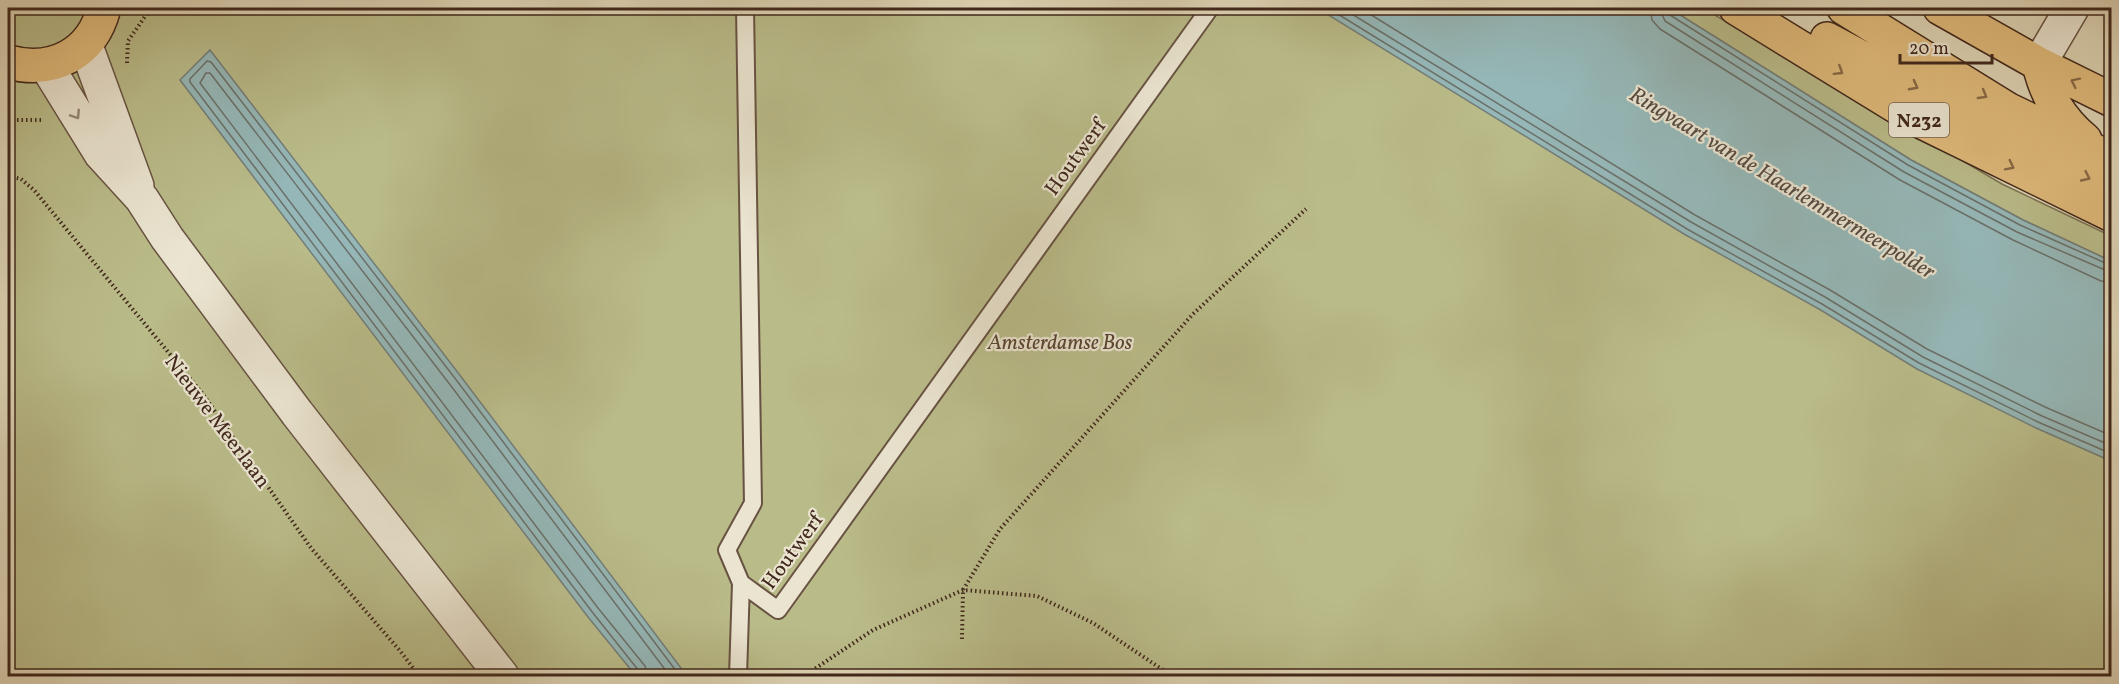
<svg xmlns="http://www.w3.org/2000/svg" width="2119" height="684" viewBox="0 0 2119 684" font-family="Vollkorn,serif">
  <rect width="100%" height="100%" fill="#ded5b6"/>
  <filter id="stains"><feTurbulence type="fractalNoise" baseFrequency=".00333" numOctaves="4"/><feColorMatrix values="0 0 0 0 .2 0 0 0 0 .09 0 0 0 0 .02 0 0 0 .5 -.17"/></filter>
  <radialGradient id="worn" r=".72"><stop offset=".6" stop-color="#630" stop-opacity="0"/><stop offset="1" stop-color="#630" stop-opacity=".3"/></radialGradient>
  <path fill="#b9bb89" stroke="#7d7252" stroke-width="1.5" d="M8,8H1564L2111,323V676H8Z
    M1669,8H1703L2002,184L2111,236V261L2023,220L1911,160Z"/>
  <path fill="#95b7b7" stroke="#737e79" stroke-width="1.5" d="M1317,8H1669L1911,160L2023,220L2111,261V461L2036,428L1917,369L1819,309L1684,234Z
    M210,50L459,374L687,676H636L588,617L180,80Z"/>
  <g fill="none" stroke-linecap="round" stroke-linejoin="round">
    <path stroke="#6b706a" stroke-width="1.5" d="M1328,8L1687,229L1822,304L1919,363L2038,422L2112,454
      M1342,8L1691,222L1825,297L1923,357L2042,416L2112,446
      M1360,8L1695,215L1830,290L1927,349L2045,407L2112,436
      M1650,8L1652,20L1660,29L1900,180L2013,240L2101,281L2112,282
      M1659,8L1665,21L1904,172L2017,232L2112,273
      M1667,8L1670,15L1908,165L2020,225L2112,266
      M641,676L639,671L593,613L190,82V79L207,61L211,62L454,377L680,676
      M648,676L645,666L598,608L200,83L206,73H210L448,382L670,676"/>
    <defs>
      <path id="service" d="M745,8L753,503L727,550L741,583L778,610L1210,8
        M738,676L741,583"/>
      <path id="tertiary" d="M86,46L137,186
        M2039,64L2072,8
        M46,65L101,154L142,199L167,238L297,413L502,676"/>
      <path id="primary" d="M1736,8L1920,121L2112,215
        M1844,8L2009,110L2112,159
        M1940,8L2039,64L2112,100
        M1827,39L2062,165L2112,189
        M8,62C53,74 92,54 104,8
        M2039,64C2046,95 2060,119 2085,140"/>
    </defs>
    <use href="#service" stroke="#685342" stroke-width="20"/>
    <use href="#tertiary" stroke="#685342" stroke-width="36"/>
    <use href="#primary" stroke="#41281c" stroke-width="36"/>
    <path stroke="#41281c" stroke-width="4" stroke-dasharray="1.5 3" stroke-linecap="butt" d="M127,63L128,41L151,8
      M8,120H43
      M8,176L21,179L34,190L202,393L311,548L401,652L419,676
      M962,639L963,590L1000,529L1193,314L1306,209
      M804,676L873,630L963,590L1037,596L1093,623L1172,676"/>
    <use href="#service" stroke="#eae4d0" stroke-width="16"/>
    <use href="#tertiary" stroke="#eae4d0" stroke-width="33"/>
    <use href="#primary" stroke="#dfba7b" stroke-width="33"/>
  </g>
  <defs><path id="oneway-chevron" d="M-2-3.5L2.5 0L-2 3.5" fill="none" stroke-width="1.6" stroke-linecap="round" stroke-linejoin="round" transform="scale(1.5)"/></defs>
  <g stroke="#886a47">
    <use href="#oneway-chevron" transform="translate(1839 71) rotate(32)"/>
    <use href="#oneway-chevron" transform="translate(2075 82) rotate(-154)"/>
    <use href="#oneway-chevron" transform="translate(1914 86) rotate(28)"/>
    <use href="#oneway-chevron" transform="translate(1983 95) rotate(30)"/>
    <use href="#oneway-chevron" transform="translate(2010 166) rotate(27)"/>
    <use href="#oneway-chevron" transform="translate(2086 177) rotate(25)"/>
  </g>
  <use stroke="#968676" href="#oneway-chevron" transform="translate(76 115) rotate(57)"/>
  <g text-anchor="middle" stroke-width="4.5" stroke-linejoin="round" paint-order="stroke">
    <rect fill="#eae4d0" stroke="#746052" stroke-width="1.5" x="1889" y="103" width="60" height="34" rx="4.5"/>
    <g font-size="20" font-weight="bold" fill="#41281c">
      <text x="1919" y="127">N232</text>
    </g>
    <g font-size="21" fill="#41281c" stroke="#eae4d0">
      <text transform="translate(1075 157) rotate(-54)" y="7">Houtwerf</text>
      <text transform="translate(218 421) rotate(53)" y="7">Nieuwe Meerlaan</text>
      <text transform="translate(792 551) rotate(-54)" y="7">Houtwerf</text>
    </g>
    <g font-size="21" font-style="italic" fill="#594532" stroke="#eae4d0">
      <text x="1060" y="349">Amsterdamse Bos</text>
    </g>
    <g font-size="22" font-style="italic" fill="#564c43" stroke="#eae4d0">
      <text transform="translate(1783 182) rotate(31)" y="8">Ringvaart van de Haarlemmermeerpolder</text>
    </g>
  </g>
  <rect width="2119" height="684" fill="none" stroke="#ded5b6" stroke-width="30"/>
  <rect x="9" y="9" width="2101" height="666" fill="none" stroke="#41281c" stroke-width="3"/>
  <rect x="15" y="15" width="2089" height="654" fill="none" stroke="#41281c" stroke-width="1.5"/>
  <path d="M1900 54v9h92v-9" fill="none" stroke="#41281c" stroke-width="3"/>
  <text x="1909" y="54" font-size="18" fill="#41281c" stroke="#eae4d0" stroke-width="4.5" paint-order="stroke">20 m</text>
  <rect width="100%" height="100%" filter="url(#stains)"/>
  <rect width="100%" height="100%" fill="url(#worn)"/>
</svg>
